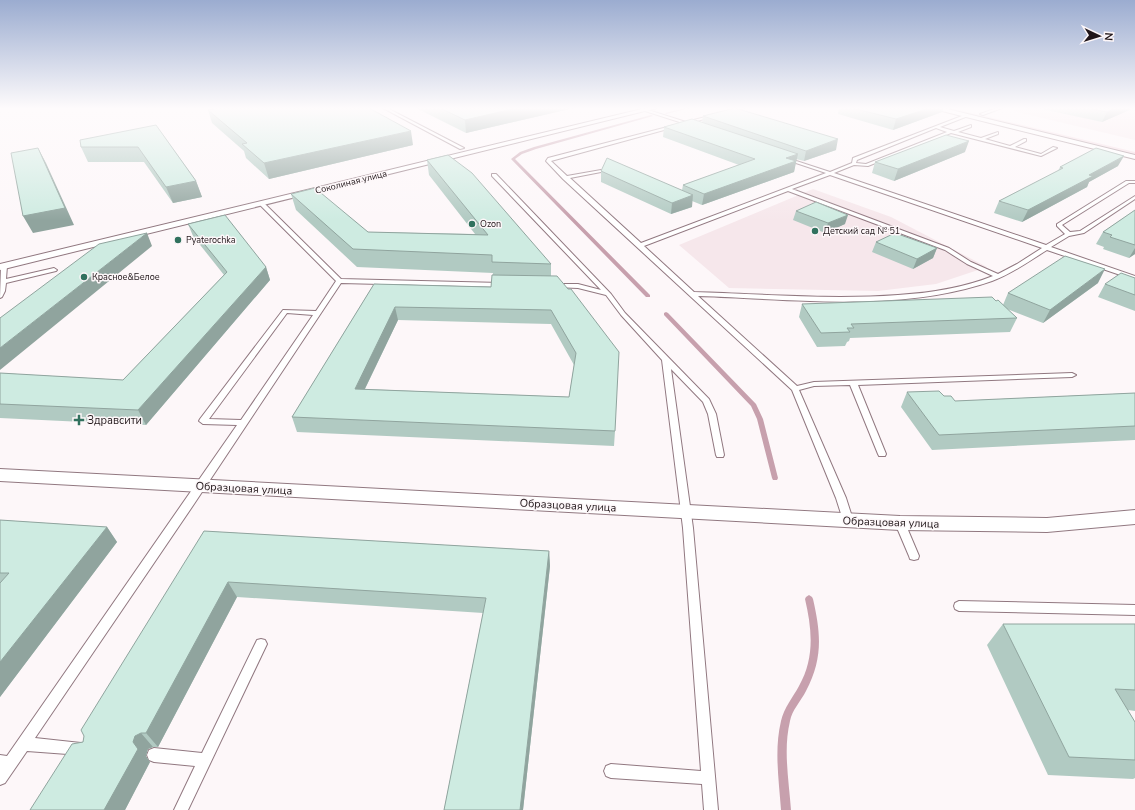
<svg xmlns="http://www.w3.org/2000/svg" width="1135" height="810" viewBox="0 0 1135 810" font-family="'Nunito Sans',sans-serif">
  <rect width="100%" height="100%" fill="#fdf7f9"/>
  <path fill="#f6e7eb" d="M1022,108H1135V140L1013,111Z
    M813,189L891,217L987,267L936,284L878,291L729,288L679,245Z"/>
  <path fill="#f3d9e1" d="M943,108H951L1135,152V155Z"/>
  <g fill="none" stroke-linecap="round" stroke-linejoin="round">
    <path fill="#c7a0ad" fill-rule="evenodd" d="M686,108H690L666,114L665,113Z
      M651,115L653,116L536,149L522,154L515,159L650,295V297H646L511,159L520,152L534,147Z
      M666,312L668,313L756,404L763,419L778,478L777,480H773L772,478L757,419L751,406L664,315V313Z
      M809,595L812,597L813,599C821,634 823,659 806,691C801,701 792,710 790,721C783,750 789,781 791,810H781C779,781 774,750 781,721C784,708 793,697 799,686C815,658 812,629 805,599L806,597Z"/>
    <defs>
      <path id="service" d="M383,108H387L464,148L460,149Z
        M739,108H744L728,113L726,112Z
        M997,108H1002L983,115L980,114Z
        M645,109L686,122L713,115L715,116L690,123L693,124L692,126L645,111Z
        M967,114L968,116L940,127L954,131L971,125V127L958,132L981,138L998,132V134L985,139L1010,146L1024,139H1026V141L1015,147L1041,154L1053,147L1057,148L1041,156L951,133L868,166L854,165L834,173L1046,245L1065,234L1057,226V224L1126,181H1135V183H1129L1062,225L1070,232L1080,231L1135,196V199L1084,233L1069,236L1051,247L1135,276V280L1047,250C1029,261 1012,274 992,281C900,313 794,299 698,296L797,386L814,382L1072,373L1076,375L1072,377L858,385L886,454L885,456H879L878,454L850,385L814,386L799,390L846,498L853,520L851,523L848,524L845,523L843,520L836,498L792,390L563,179L546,161L548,158L675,125V127L551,161L567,176L601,170V172L570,178L641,243L826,173L784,159V157L830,172L852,163L853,158ZM936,128L947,132L866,164L856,163L857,160ZM830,175L1042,248L1017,264L998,274L971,262L949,248L792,189ZM788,191L945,250L967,264L993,276C963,288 930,293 898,295C830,300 762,294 694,292L644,246Z
        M492,174H496L611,294L625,313L709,399L716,414L724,455L723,457H717L716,455L708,414L703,402L671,369L693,528L718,810H704L702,784L611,778L606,776L604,771L606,766L611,764L701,771L683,528L662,360L621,315L606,295L578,288L554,287V285L556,284H578L601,290L492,176Z
        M260,203H264L341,279L501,283L504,285L501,287L341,283L194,504L35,738L81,743L86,744L87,749L86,754L81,755L27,751L5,783L0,785V755L7,756L237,425L203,424L199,421L200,419L283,310L316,311L336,281L260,205ZM287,313L313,315L241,420L209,419Z
        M4,264L7,266L6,279L54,268L57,270L56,271L6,283L5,291L2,297L0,298L1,266Z
        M900,519L903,520L905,523L919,556L918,559L914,560L910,559L909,556L895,523L897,520Z
        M959,601L1135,605V615L959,611L955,609L954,606L955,603Z
        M261,639L265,640L267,644L188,810H174L195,766L154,762L149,760L147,755L149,750L154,748L202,753L257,640Z"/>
      <path id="minor" d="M646,108H657L0,270V264Z
        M933,108H943L1135,155V159L934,109Z
        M0,469L900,516L1047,518L1135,510V524L1047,532L900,530L0,481Z"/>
    </defs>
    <use href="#service" stroke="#917880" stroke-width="2"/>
    <use href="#minor" stroke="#917880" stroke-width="2"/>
    <use href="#service" fill="#fff" fill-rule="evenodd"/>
    <use href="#minor" fill="#fff" fill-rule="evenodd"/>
  </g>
  <path fill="#b1cac2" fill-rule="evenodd" d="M416,108H574L466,133Z
    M839,108H943L942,112L893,130L838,114Z
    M1037,108H1134L1102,122Z
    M208,110L413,145L269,179L246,158L244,151L212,123Z
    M703,116L836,150L804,161L796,159L794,172L702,205L692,201V207L671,214L601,182V171L682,190L683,185L739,165L663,137L664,127L702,123Z
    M156,125L196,181L202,197L173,203L144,162H88L81,147Z
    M965,152L894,181L872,173L875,162Z
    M427,160L551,264V276L615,431L614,446L297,432L292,417L374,284L491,287L493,273L357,267L296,210L291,194L368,232L475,234L429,175ZM398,320L551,324L574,365L569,397L365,389Z
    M1118,166L1089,182L1087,187L1022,222L994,213L999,201L1058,171L1060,167Z
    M1135,210V254L1129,258L1103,249L1104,247L1096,244L1103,232Z
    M796,211L845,224L825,233L793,220Z
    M188,224L266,267L270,280L146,425L0,418V373L123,380L224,275L193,236Z
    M876,242L937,248L933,258L913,269L872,252Z
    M1135,278V311L1098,297L1105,284Z
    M1098,283L1043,323L1007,309L1017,318L1010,332L850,338L849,341L847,342L845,346L817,347L799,317L802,304L996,301L1003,305L1008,293Z
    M907,392L944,396L955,401L1135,393V440L932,450L901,407Z
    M0,520L107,527L117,542L0,697Z
    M204,531L549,551L550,566L523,810H444L483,613L237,597L158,747H153L148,749L146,756L150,762L125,810H30L83,742Z
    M1003,624H1135V711L1128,710L1135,722V778L1133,779L1048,775L987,645Z"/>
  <path fill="#90a49e" d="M517,108H574L466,133L465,120Z
    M930,108H943L942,112L893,130L896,119Z
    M1116,108H1134L1102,122L1107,112Z
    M411,131L413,145L269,179L264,163Z
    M838,139L836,150L804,161L806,151Z
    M969,141L965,152L894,181L898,169Z
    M38,148L46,163L74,225L33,233L23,216Z
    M798,154L794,172L702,205L704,194L786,158Z
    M1124,156L1118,166L1089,182L1087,187L1022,222L1028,210L1089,175Z
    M196,181L202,197L173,203L166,187Z
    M693,195L692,207L671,214L672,203Z
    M848,215L845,224L825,233L828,223Z
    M147,233L152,246L0,370V348Z
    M937,248L933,258L913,269L917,259Z
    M1135,248V254L1129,258Z
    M266,267L270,280L146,425L138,410Z
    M1105,269L1098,283L1043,323L1050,310Z
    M395,307L398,320L358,403L355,389Z
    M107,527L117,542L0,697V662Z
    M549,551L550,566L523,810H520Z
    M228,582L237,597L158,747L146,733Z
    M141,733L153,747L148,749L146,756L150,762L125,810H104L135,736Z"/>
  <path fill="#ceebe1" stroke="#90a49e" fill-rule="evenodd" d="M219,108H369L411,131L264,163L242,144L247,143L208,110Z
    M440,108H517L465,120Z
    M735,108L838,139L806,151L703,116Z
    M852,108H930L896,119Z
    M1087,108H1116L1107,112Z
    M692,119L798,154L786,158L796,161L704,194L683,185L755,159L664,127Z
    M156,125L196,181L166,187L138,147H81L80,140Z
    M946,135L969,141L898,169L875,162Z
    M38,148L65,208L23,216L11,153Z
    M1096,148L1124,156L1089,175L1093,176L1028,210L999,201L1063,168L1060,167Z
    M448,155L472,173L551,264L492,262V255L353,249L291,194L315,188L368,232L488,235L427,160Z
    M607,158L693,195L672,203L601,171Z
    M816,202L848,215L828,223L796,211Z
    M1135,210V245L1110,237L1112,235L1103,232Z
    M225,215L266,267L138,410L0,404V373L123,380L227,272L188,224Z
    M147,233L0,348V318L99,244Z
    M895,233L937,248L917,259L876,242Z
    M1065,256L1105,269L1050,310L1008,293Z
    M1121,273L1135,278V295L1105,284Z
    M492,275L557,276L568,289H571L619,352L615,431L292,417L374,284L491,287ZM395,307L551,310L576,353L569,397L355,389Z
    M992,297L996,301L998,300L1017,318L851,324L854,328H847L850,332L821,333L802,304Z
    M939,391L944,396H951L955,401L1135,393V426L939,435L907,392Z
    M0,520L107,527L0,662V583L9,573H0Z
    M204,531L549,551L520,810H444L486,598L228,582L146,733H141L135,736L133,742L138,749L104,810H30L72,744L83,742L84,736L81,730Z
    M1003,624H1135V690L1115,689L1135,722V760L1069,757Z"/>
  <linearGradient id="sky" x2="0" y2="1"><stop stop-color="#9bacd0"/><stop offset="0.49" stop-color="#fefbfc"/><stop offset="1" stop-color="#fefbfc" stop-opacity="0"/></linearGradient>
  <rect width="1135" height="221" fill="url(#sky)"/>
  <g fill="#31715e" stroke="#fdf7f9" stroke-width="1.5">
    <circle cx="472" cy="224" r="4"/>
    <circle cx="815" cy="231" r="4"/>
    <circle cx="178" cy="240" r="4"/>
    <circle cx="84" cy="277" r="4"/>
    <path d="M77 414h4v4h4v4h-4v4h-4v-4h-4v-4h4z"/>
  </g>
  <g text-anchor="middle" stroke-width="3" stroke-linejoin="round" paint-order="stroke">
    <g font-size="9" fill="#201619" stroke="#fdf7f9">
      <text transform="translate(351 182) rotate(-14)" y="3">Соколиная улица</text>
    </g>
    <g font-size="9" fill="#201619" stroke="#fdf7f9" text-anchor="start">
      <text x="480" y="227">Ozon</text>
      <text x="823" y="234">Детский сад № 51</text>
      <text x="186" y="243">Pyaterochka</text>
      <text x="92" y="280">Красное&amp;Белое</text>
    </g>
    <g font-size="11" fill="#201619" stroke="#fdf7f9" text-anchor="start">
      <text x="87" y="424">Здравсити</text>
    </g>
    <g font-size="11" fill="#201619" stroke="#fdf7f9">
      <text transform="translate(244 488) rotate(3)" y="4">Образцовая улица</text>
      <text transform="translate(568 505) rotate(3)" y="4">Образцовая улица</text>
      <text transform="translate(891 522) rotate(2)" y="4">Образцовая улица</text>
    </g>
  </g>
  <g transform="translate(1099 36) rotate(94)" stroke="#fdf7f9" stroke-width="3" paint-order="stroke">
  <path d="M0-3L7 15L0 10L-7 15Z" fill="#201619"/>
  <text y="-6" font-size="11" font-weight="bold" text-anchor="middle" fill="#201619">N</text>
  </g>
</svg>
